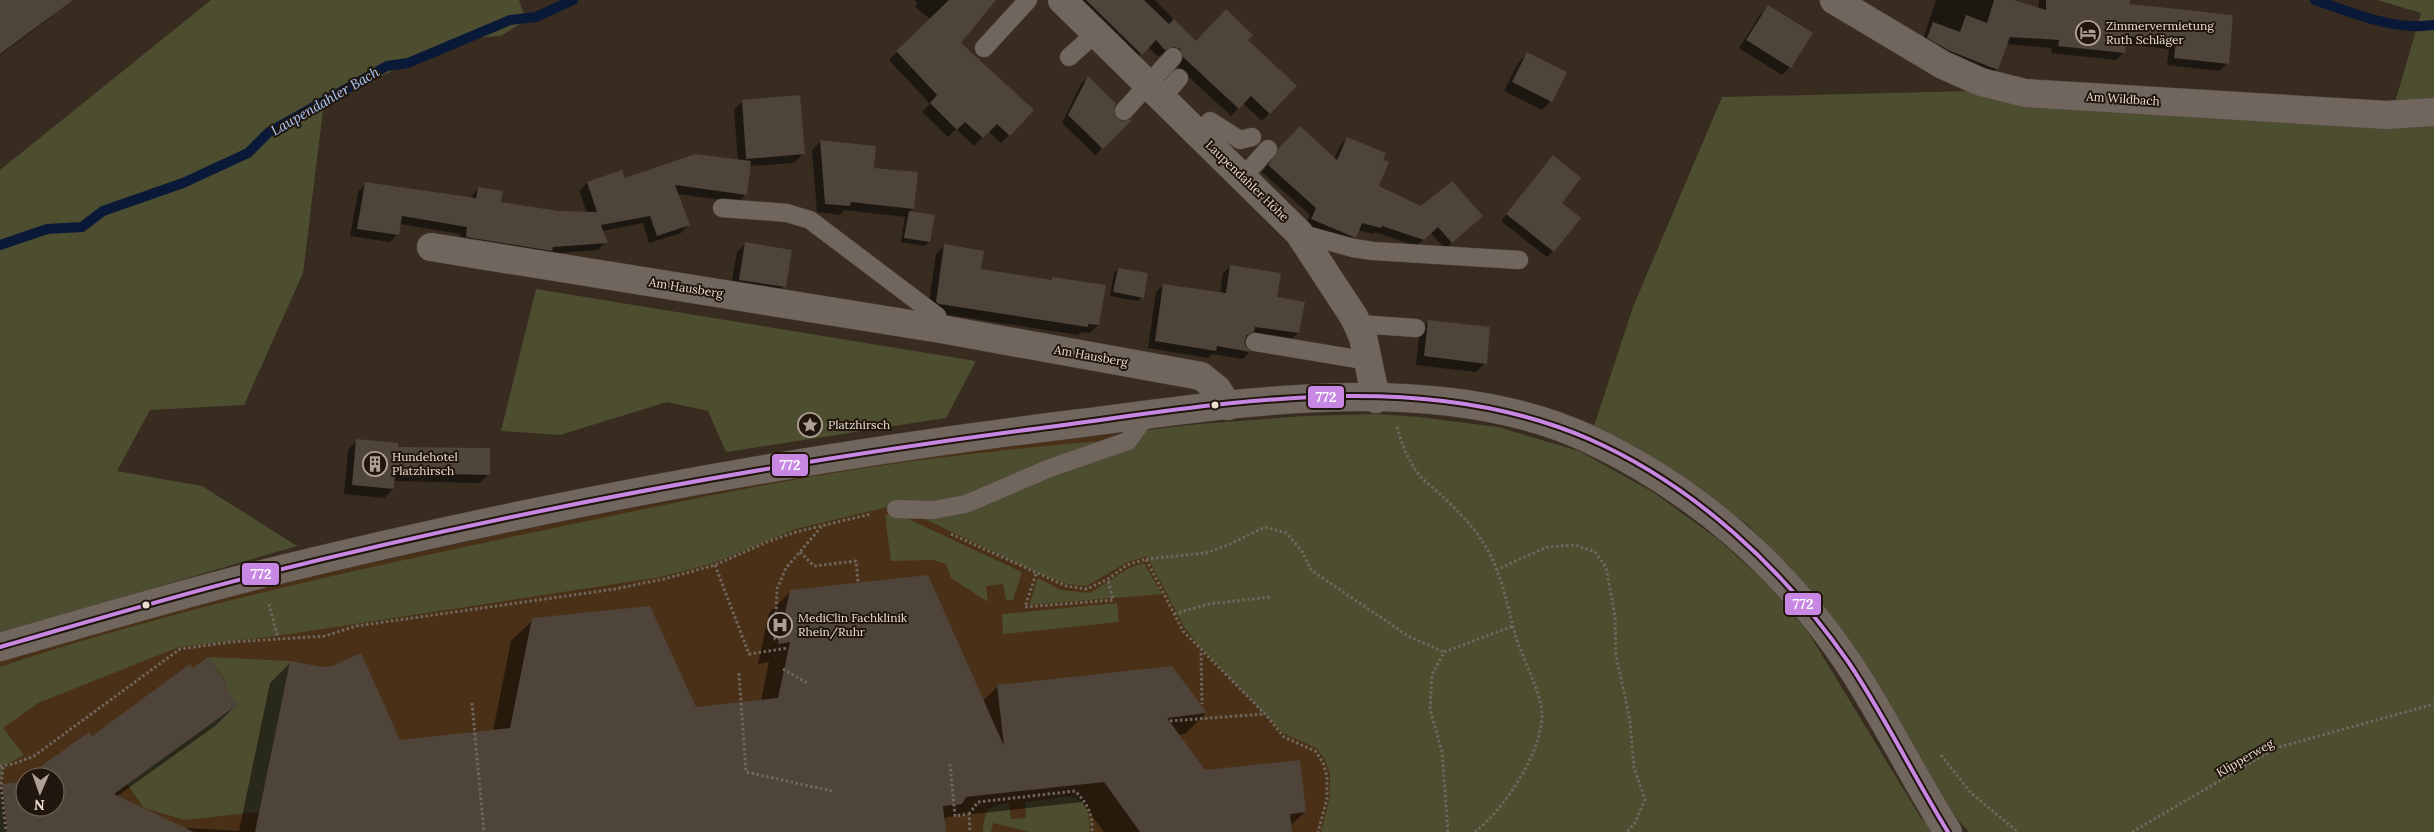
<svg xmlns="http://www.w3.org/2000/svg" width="2434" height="832" viewBox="0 0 2434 832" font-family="Lora,serif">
  <rect width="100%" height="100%" fill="#382b20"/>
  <path fill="#4a3016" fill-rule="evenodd" d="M1133,432L1394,523L1323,832H0V660L268,586L526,529L824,472L951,453ZM25,777H55V807H25Z"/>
  <path fill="#4d4d2f" d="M211,0H519L526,20L501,36L460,39L324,103L303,273L244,405L150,410L117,471L202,486L297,546L0,633V170Z
    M2377,0H2434V832H1969L1950,811L1833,622L1798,576L1747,524L1676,473L1593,429L1633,307L1722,97L1971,91L2389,123L2421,13Z
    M536,289L976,361L946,418L726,452L708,411L667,402L560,435L501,431Z
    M1377,414L1419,417L1498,427L1579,451L1653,492L1719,540L1774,590L1808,632L1921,818L1934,832H1321L1330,796V774L1324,758L1316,748L1283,733L1198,645L1184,627L1147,556L1126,563L1087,586L1067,584L1035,572L925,519L960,509L1139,431L1199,424L1304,416Z
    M1126,439L965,499L896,505L796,529L714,563L661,577L277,636L179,647L38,703L3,728L24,755L5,765H0V667C170,610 345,572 521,535C621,514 721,492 821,475C922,458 1024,447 1126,439Z
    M885,515H900L1022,572L1013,600H1006L1003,584L986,586L988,602L951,578L946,564L933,560L891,561Z
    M1144,563L1162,594L1029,605L1038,578L1061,590L1090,593L1129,568Z
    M1117,603L1119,622L1003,634L1002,614Z
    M208,657L290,661L259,812L185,820L144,808L127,784L237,705L224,686L227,683Z
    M0,768H2L0,785L5,832H0Z
    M1072,796C1087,801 1091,818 1089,832H1030L993,823L991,832H983C984,811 988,805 1009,803L1011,819L1026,818L1025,802Z"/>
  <path fill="#0007" d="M0,0H57L62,7L51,17L0,55Z
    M914,0H995L960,43L1009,135L1001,143L988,131L974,146L956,129L948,137L922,112L930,104L889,60L930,19L915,7L918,3Z
    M1072,0H1155L1196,43L1246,40L1295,86L1262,121L1243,103L1231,116L1176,65L1168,54L1158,56L1148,47L1134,61Z
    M1936,0H2010L2038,24L2039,0H2129V5L2227,63L2220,71L2167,65L2169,49L2125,44L2124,52L2116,60L2051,53L2052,48L2006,44L1997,69L1989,77L1921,45Z
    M1768,7L1790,67L1782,75L1739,48L1760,15Z
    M1527,54L1551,101L1542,110L1504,91L1518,63Z
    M1088,77L1112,109L1116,119L1122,123L1129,121L1095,155L1062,123L1081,84Z
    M743,101L803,154L794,163L749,166L746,194L738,202L677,194L688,225L681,233L649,243L643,223L602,231L606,242L598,250L547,254L458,244L460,234L399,224L398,234L390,242L350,236L358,192L366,184L470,199L478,188L500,203L558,212L587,213L579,191L587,183L621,171L624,180L738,161L734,110Z
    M1300,128L1334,159L1341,145L1347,139L1382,160L1377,186L1422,207L1474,223L1445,249L1431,233L1416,246L1375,232L1373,234L1358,230L1348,244L1305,226L1310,215L1262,172L1272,158Z
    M821,141L873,169L913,209L909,212L929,242L925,246L901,242L905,217L844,210L840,215L817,212L812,150Z
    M1553,157L1560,203L1553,251L1547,257L1501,221Z
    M745,244L784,286L776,295L731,287L737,252Z
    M944,246L979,270L1050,281L1053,278L1098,325L1090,333L1081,332L1078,335L930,312L928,310L936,254Z
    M1231,266L1298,333L1290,340L1250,334L1244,340V347L1249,352L1243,359L1212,354L1208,358L1148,348L1156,292L1164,285L1220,294L1223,273Z
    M1118,269L1142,297L1138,301L1110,296L1114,273Z
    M1429,321L1485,363L1476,372L1416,365L1420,330Z
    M357,441L396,448L489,474L480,483L393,481V489L384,498L344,494L348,450Z
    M790,592L983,701L998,686L1206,713L1185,734L1178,735L1205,771L1305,812L1290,826L1291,832H1104L1082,802L947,817L943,821L945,832H0V788L3,786L20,783L25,780V807H55V777H29L192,670L222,687L236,705L215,726L116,797L133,825L239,831L270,683L291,662L399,741L493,731L511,641L533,620L695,708L761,701L769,662L758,664L769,613Z"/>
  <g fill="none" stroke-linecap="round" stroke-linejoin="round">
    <path stroke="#091937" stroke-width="10" d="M2315,0C2354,13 2393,31 2434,25
      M0,245L47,229L82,227L103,211L183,183L248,153L269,132L387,66L408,63L510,20L536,17L573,0"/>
  </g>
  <path fill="#4e443a" d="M0,0H73L0,54Z
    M949,0H996L961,43L1034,110L1010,136L997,124L983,138L965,122L957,130L930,103L937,95L896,51Z
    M1086,0H1144L1169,24L1174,19L1196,41L1226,9L1253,35L1248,40L1297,86L1270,114L1251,96L1239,109L1183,57L1180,49L1175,47L1165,50L1156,40L1142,55Z
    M1994,0H2014L2046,10V0H2130V4L2233,15L2229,64L2174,58L2176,42L2127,36L2125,53L2058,46L2059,40L2010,37L1998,70L1950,51L1927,38L1933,22L1960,32L1966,15L1987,23Z
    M1768,5L1813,33L1791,68L1746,40Z
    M1527,52L1567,72L1552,102L1512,82Z
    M1088,76L1116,104L1114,109L1117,118L1122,121L1133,119L1103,149L1068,115Z
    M800,95L805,154L746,159L742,100Z
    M1300,126L1337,160L1347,137L1386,153L1383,160L1389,162L1379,186L1421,206L1452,181L1483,216L1452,243L1438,227L1424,240L1382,226L1381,228L1362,223L1356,238L1311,219L1316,208L1268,165L1278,149Z
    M820,140L876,146L874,168L918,172L914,209L851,202L850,206L825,204Z
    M695,154L751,161L747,195L675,185L690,225L657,236L650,216L601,225L608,243L553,247L552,251L466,237L467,227L402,216L399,235L357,229L365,182L476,198L478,187L503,191L501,202L558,211L597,212L587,182L622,170L625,178Z
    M1553,155L1581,178L1562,203L1581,218L1554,252L1506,214Z
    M909,211L935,215L930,242L904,238Z
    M745,242L792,250L786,287L739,280Z
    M944,244L984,251L981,269L1052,280V277L1106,285L1099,325L1088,324V327L939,304L936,302Z
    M1230,265L1281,273L1277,297L1305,302L1299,333L1255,327L1254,332L1247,335L1244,341L1245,346L1251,352L1217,346L1216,351L1155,341L1163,284L1226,293Z
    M1118,268L1148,273L1144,298L1113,292Z
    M1428,320L1490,327L1487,364L1424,356Z
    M356,439L398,443V447L490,448V475L395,473L394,489L352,485Z
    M928,575L1004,746L997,685L1172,666L1207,713L1167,718L1205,770L1300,760L1306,812L1290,814L1292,832H1140L1104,782L966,797L962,804L943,806L946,832H255L290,661L323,667L332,666L361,653L400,740L510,728L532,618L650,606L696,707L778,698L790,642L778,644L790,590Z
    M208,657L227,684L224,686L237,705L114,794L194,832H7L2,784L19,782L25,778V807H55V777H26L89,732L92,736L190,664L193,668Z"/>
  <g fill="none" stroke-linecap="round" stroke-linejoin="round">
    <defs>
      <path id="lane" d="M984,48L1028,0
        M1069,57L1096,33
        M1162,98L1179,78
        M1124,111L1173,57
        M1199,135L1210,121L1240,140L1252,137
        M1243,177L1268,149
        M722,208L787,213L810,220L937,316L941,329
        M1299,233L1353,248L1373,251L1519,260
        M1357,324L1416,328
        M1255,342L1369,361
        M896,509L933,510L966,504L1050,468L1128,441L1147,415"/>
      <path id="street" d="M1062,0L1299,233L1354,317L1363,337L1376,399
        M1834,0L1943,65L1981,82L2025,93L2386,115L2434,112
        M431,247L941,329L1201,376L1217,389L1228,406"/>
      <path id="secondary" d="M0,647C87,622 174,596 262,574C530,508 800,457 1074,424C1235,404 1436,368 1589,439C1695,489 1784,566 1849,664C1885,718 1913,777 1948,832"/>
    </defs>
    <use href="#lane" stroke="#53483f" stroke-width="19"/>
    <use href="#street" stroke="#53483f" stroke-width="29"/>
    <use href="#secondary" stroke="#53483f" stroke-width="29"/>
    <path stroke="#6f665e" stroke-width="3" stroke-dasharray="2.5 2.5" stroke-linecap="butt" d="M1397,427C1402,444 1407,458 1417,472C1423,481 1434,488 1442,496C1455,508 1472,525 1482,541C1500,567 1507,603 1515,634C1521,656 1543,695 1542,716C1541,754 1504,809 1475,832
      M951,534L1066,586L1087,589L1108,579L1127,565L1146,559L1183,631L1265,714L1284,737L1315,751L1323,762L1327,777V799L1318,832
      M800,552L814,566L856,561L858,583
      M1146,559L1206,553L1228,545L1265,527L1286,533L1302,551L1311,570L1408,636L1444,652
      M715,565L749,654L788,648
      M1496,570L1547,547L1575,545L1595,552L1606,567L1615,617L1616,655L1630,721L1634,768L1645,799L1635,823L1627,832
      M1036,574L1025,607L1113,600L1108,579
      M269,604L278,638
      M1174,614L1209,604L1270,597
      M780,638L775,639L777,589L786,568L823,525
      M1201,653L1202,704
      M783,669L809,684
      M739,673L746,772L832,791
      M472,703L484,832
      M1170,721L1264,714
      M1941,755L1971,793L2018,832
      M950,764L955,816L969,814L970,832
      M0,766L13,764L34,756L180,649L232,642L325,636L356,626L615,589L664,579L715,565L767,542L796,532L871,514
      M3,767L1,785L6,832
      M969,814L978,802L1075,791C1087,803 1093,814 1092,832
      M1448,832L1442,752L1430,709L1432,675L1444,652L1513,626
      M2132,832L2276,748L2434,704"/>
    <use href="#lane" stroke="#70665d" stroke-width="18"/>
    <use href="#street" stroke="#70665d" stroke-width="28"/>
    <use href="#secondary" stroke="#70665d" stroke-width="28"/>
    <defs>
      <path id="bus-1" d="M0,647C87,622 174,596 262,574C519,510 779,462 1041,428C1219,405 1417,364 1589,439C1694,485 1784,569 1849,663C1885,717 1914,777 1948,832"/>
    </defs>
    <use href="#bus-1" stroke="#20160d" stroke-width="8"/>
    <use href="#bus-1" stroke="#c787e3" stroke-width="4"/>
  </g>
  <defs>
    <symbol id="hotel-ring" viewBox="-11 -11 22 22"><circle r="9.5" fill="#20160d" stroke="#ae9f93" stroke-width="1.5"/><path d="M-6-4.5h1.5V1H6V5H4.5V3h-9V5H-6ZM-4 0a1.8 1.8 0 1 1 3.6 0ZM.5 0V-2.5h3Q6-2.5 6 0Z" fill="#ae9f93"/></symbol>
    <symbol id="sight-ring" viewBox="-11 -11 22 22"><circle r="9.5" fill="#20160d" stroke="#ae9f93" stroke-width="1.5"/><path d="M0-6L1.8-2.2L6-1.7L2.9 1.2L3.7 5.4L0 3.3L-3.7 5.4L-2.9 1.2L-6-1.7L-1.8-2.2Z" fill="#ae9f93"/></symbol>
    <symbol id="building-ring" viewBox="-11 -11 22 22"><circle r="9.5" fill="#20160d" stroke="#ae9f93" stroke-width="1.5"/><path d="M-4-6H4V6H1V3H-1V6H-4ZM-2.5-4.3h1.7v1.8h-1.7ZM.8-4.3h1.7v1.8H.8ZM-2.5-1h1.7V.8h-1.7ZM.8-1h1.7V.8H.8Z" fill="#ae9f93"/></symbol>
    <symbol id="hospital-ring" viewBox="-11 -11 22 22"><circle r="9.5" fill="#20160d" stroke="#ae9f93" stroke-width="1.5"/><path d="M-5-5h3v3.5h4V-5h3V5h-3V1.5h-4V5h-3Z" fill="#ae9f93"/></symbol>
  </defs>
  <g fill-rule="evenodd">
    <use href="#hotel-ring" x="2074" y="19" width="28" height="28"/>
    <use href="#sight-ring" x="796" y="411" width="28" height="28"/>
    <use href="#building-ring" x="361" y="450" width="28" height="28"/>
    <use href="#hospital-ring" x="766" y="611" width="28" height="28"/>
  </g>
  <g fill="#edded1" stroke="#20160d" stroke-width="2">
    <circle cx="1215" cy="405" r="4.5"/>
    <circle cx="146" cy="605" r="4.5"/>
  </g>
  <g text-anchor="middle" stroke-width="4" stroke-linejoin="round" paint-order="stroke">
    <g font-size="12" fill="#edded1" stroke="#20160d" text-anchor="start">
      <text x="2106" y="30">Zimmervermietung<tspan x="2106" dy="14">Ruth Schläger</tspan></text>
      <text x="828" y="429">Platzhirsch</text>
      <text x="392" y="461">Hundehotel<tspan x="392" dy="14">Platzhirsch</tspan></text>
      <text x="798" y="622">MediClin Fachklinik<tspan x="798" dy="14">Rhein/Ruhr</tspan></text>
    </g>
    <g font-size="12" fill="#edded1" stroke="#20160d">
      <text transform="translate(2123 99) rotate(4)" y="4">Am Wildbach</text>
      <text transform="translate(1247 181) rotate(44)" y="4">Laupendahler Höhe</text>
      <text transform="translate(686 288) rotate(9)" y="4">Am Hausberg</text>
      <text transform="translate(1091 356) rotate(10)" y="4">Am Hausberg</text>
      <text transform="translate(2245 758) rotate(-30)" y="4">Klipperweg</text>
    </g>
    <g font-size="14" font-style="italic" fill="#aacaff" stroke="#20160d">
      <text transform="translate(325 101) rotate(-30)" y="5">Laupendahler Bach</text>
    </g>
  </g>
  <g stroke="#20160d" stroke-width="2">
    <rect x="1307" y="385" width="38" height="24" rx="5" fill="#c787e3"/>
    <rect x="771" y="453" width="38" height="24" rx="5" fill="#c787e3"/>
    <rect x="241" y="562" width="39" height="24" rx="5" fill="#c787e3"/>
    <rect x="1784" y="592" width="38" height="24" rx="5" fill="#c787e3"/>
  </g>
  <g font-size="14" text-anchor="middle" font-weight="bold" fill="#fff">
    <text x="1326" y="402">772</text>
    <text x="790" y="470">772</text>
    <text x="261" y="579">772</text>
    <text x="1803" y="609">772</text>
  </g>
  <g transform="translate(40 792) rotate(182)"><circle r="24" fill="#20160d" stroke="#72665b"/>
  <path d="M0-4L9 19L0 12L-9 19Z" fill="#ae9f93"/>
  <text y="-8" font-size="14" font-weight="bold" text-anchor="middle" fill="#edded1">N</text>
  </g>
</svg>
